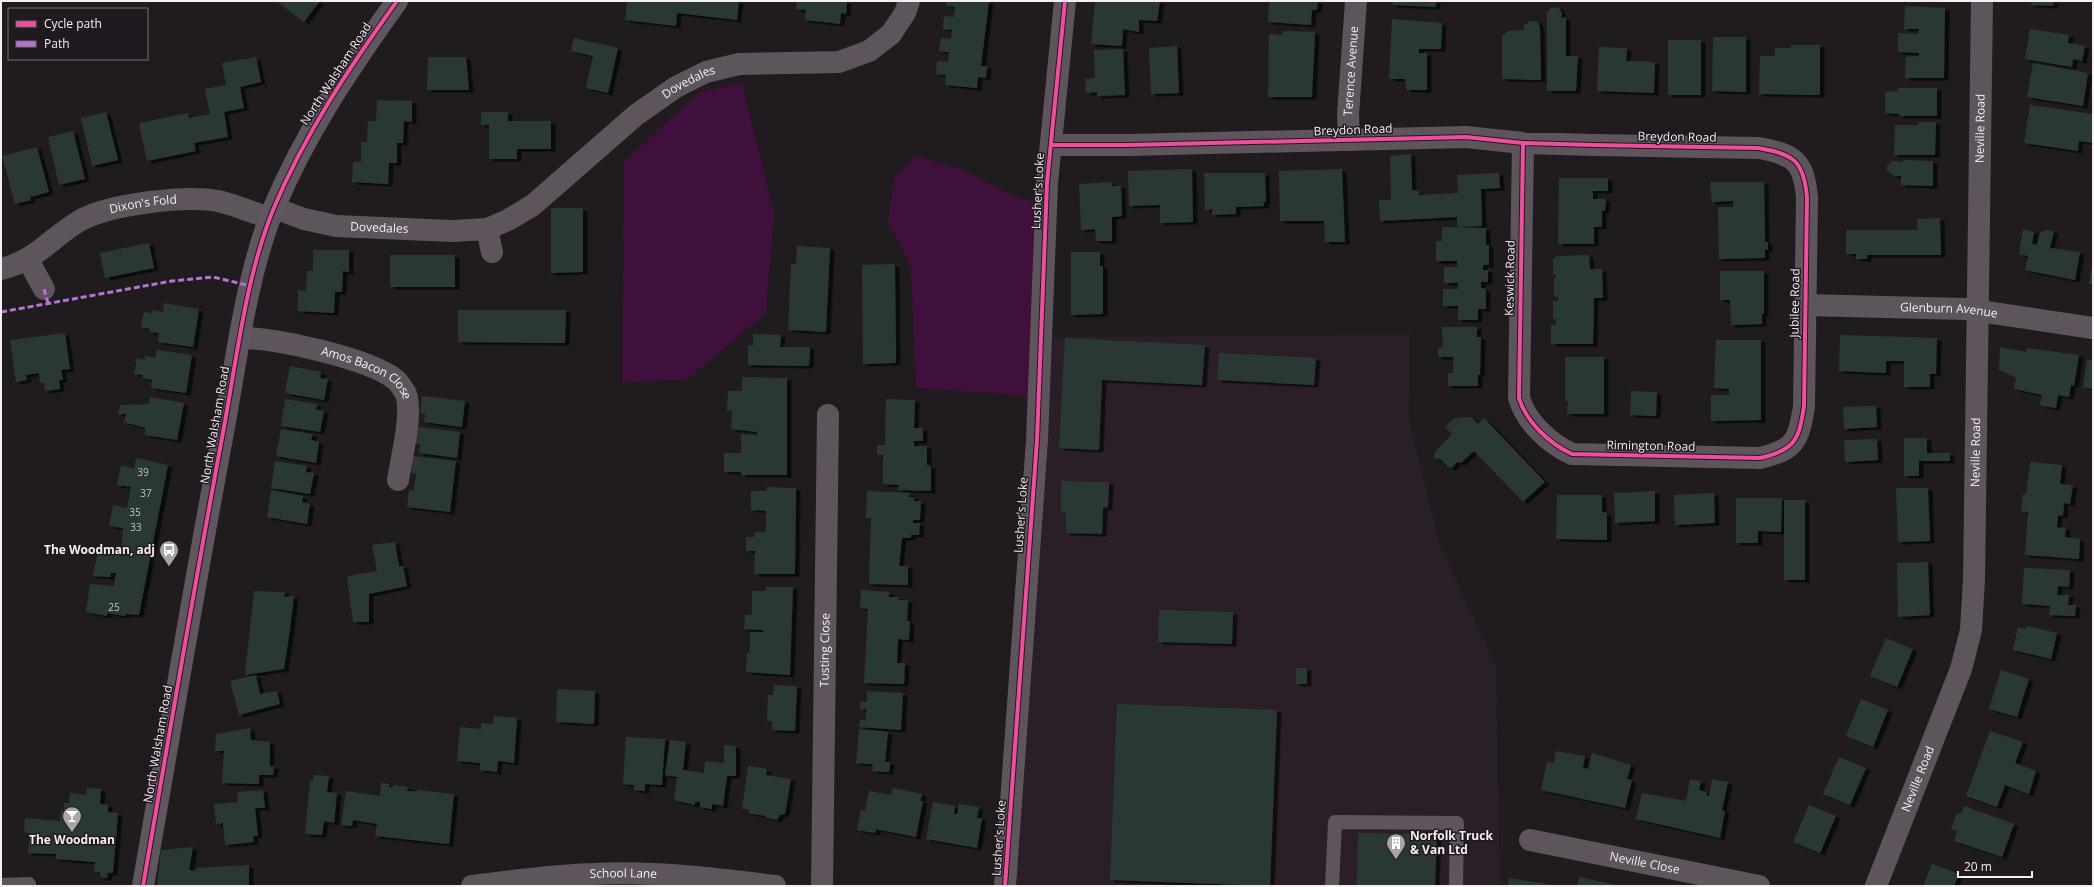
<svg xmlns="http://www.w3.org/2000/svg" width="2094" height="887" viewBox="0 0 2094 887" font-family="'Open Sans',sans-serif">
  <defs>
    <filter id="shadow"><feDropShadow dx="4.5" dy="2.5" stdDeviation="0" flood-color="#0009"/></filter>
  </defs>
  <rect width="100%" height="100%" fill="#1f1b1f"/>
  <path fill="#2a1e28" d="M1410,334L1409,420L1440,545L1496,667L1500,886H1015L1049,337Z"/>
  <path fill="#3f103b" d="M742,83L774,214L766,313L688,379L622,383L624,162L699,92Z
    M916,156L963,170L1018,198L1040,202L1033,396L916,388L911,267L888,222L894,179Z"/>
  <path fill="#2c3836" filter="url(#shadow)" d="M276,1H320L304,22Z
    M627,1H739L737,20L677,13L676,26L625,20Z
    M797,1H847L846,14L841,13L840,24L805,20L806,10L796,9Z
    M946,1H989L981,66H987L986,78L978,77L977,88L945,85L946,75L936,74L937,61L948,62L949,52L939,51L941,38L951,39L952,30L943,29L944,16L954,17L955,7L946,6Z
    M1095,1H1160L1157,21L1139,20V32L1123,29L1122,46L1091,44Z
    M1269,1H1318L1317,10H1312L1311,25L1268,22Z
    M1393,1H1436V7L1392,5Z
    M2032,1H2054L2053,6L2031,5Z
    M1905,6L1945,8L1944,78H1905L1906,57L1919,56V53L1898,52V33L1918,34L1919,29H1904Z
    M1558,7L1562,13L1561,18L1566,17V56H1578L1576,91H1547V12L1551,8Z
    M1392,19L1442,23L1441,49H1419V53H1427V90H1406L1405,79H1389Z
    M1531,21H1537L1540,27L1541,80L1502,79V36L1508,31L1524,30V25Z
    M2030,29L2069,35L2068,43L2085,46L2082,61L2073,59L2072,67L2025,59Z
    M1283,31L1315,32L1312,97H1268L1269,34L1282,35Z
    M1713,37H1746V92L1712,91Z
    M574,38L618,48L608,93L586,88L593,56L571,51Z
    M1668,40H1701V95H1668Z
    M1791,45H1820V95L1759,94L1760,56H1775V48H1791Z
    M1177,46L1179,93L1151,94L1149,48Z
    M1599,47L1627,48L1626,61L1655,62L1654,93L1597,91Z
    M1123,49L1125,95L1097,96V92L1086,93L1085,79L1095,78L1094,50Z
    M256,57L261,82L240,87L244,108L224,112L228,137L194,143L196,151L147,161L139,123L188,113L189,118L210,114L205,89L226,85L222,63Z
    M428,57H466L469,90H427Z
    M2033,63L2088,73L2083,106L2027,97Z
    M1898,88H1937V116H1899V114L1885,113V92L1898,91Z
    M377,100L412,101V122L404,121L403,143H397V163H389L388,184L352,182L353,162H361V142H367L368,121H376Z
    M2030,105L2093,114V143L2079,141L2078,151L2024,143Z
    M106,112L118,160L92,166L81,118Z
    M481,112H508V121H551V149H517V159H489V125H481Z
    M1919,122H1936L1935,155H1894L1895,125H1918Z
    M73,131L85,179L59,185L48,137Z
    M37,147L49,192L30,197L31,200L15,204L2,156Z
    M1411,154L1412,190L1419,191V195L1458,193L1457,175L1499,173L1500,188L1481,189L1482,226L1457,227V217L1380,221L1379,200H1391L1390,156Z
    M1903,160L1933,161V186L1901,185V176H1895L1887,171V166L1892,161L1903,162Z
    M1192,169L1193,222L1160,223V205L1129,206L1128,171Z
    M1342,169L1345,242H1325L1324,221H1280L1279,171Z
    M1204,173H1265L1266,202H1264V206L1236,207V214L1212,215V209L1205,210Z
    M1559,178H1608V191H1593V199H1606L1605,211H1602V227H1594V244H1558Z
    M1112,182V186H1121L1122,216L1112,217V241H1096L1095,229L1081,230L1079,184Z
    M1710,182H1764L1765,242H1768V250L1765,249V258L1719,259L1718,207H1733V201L1712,202Z
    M551,208H583V272L551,273Z
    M1940,218L1941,255H1867V259H1856V254H1846V230H1917V219Z
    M1442,227L1486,228V245H1489V265H1483V270H1488V282H1481V288L1486,289V309H1478V320H1458V306H1443V289H1458V283H1444V267H1457V261H1436V241H1442Z
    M2023,229L2034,232L2032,244L2037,245L2040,233L2045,230L2054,231L2050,248L2080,252L2075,280L2025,270L2028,256L2019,254Z
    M149,243L154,268L105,278L100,253Z
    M797,246L830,248L826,332L788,330L791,264H796Z
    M313,250H349V272L343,271L342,292H335L334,313L298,311V290L306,291L307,271H313Z
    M1071,252H1100V266H1103V314L1071,315Z
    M390,255H455V287H390Z
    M1589,255L1590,269H1602L1603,298H1594L1593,344H1551V325H1556V319H1553V301H1558V297L1554,296V278H1556V275H1553V258H1556V256Z
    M895,264L896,363L863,364L862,265Z
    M2092,266L2093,267V284H2089Z
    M1720,271H1764V314H1762V324L1731,325L1730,300H1720Z
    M164,303L199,309L193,347L158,342L159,333L149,332L150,329L141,327L144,312L152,313L153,310L163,312Z
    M458,310H566L565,343L458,342Z
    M1442,327H1477V337H1481L1480,375H1478V386H1448V373H1453V357H1438V348L1443,347Z
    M65,333L70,369L61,370L63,380H59L60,389L45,391L44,383H40L39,373L26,375L27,380L16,382L10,340Z
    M753,334L781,335L780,347H810L809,366L748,365V345L753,346Z
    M1840,335L1937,338L1936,374H1930V387H1904V361H1886V373L1839,371Z
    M1065,338L1205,345L1202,385L1102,380L1099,450L1059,448Z
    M1716,340H1761V420L1711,421V395H1729V389L1714,388Z
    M2000,347L2026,352L2027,348L2079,355L2074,386L2071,385L2069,397L2058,395L2056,408L2042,406L2040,404L2042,395L2014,389L2016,378L1999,370Z
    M157,350L192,355L186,393L151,388L152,380L142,378L143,375L134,374L137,358L145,360V356L155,358Z
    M1219,353L1316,358L1314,385L1217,380Z
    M1565,357H1604V414H1567L1568,401H1565Z
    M2087,360H2093V389L2083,387Z
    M290,366L321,372L320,378L328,379L324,400L285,393Z
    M742,377L787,378V475H741V472H724V453H741V434L757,435V432L731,429L732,410L727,411L728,391H742Z
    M1631,391L1657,392L1656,416L1630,415Z
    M422,396L465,401L462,427L424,422L425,414L420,413Z
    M150,397L184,403L177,440L145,435V428L124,422L126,414H118L120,405L149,404Z
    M285,399L317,404L316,410L324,411L320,432L281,426Z
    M886,399L915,400L914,428H923V441H914V446H927V465L931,466V491L898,490L899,485L883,484V455H877V445H885Z
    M1876,406L1877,427L1844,429L1843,407Z
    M1471,417L1478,424L1484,418L1545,482L1523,502L1474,451L1461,463L1457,462L1452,468L1448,467L1442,460L1434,458V453L1452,434L1445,427L1454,418Z
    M418,427L460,432L457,458L419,453L420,444H415Z
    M281,429L313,434L311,440L319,442L316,463L276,456Z
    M1904,438H1927V453H1950V461H1919V476H1904Z
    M1877,439L1878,460L1845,462L1844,440Z
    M413,456L456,461L450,512L407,507L409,490L414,491L416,474L411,473Z
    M136,458L168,465L139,615L126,614L125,616L107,613V616L86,612L90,584L114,586L116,573H111L110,577L93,576L98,551H105V549L121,551L123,528L109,526L113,505L127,508L131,487L117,485L121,465L134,469Z
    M275,461L307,466L306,472L314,473L310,494L271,488Z
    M2030,462L2062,465L2060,484L2073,485L2070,504L2064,503L2063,516L2058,515L2057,528L2066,527L2065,537L2080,539L2079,559L2025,555L2028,512L2021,511L2023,494H2026Z
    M1061,481L1109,482L1108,507L1103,508L1102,534L1066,533V513L1061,512Z
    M767,487L796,488L795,574H754L755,551H746V537H754L755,532H766V511L751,510V491H767Z
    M1896,488H1928L1930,541L1898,542Z
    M271,490L303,496L302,502L310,504L307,524L267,517Z
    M867,491L910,493L909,497H914V501H921L920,520H913V523H920L919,535H911V538H902L899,566H908V585L869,584L871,518H866Z
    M1655,491V521L1615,523L1614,493Z
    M1714,493L1715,523L1675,525L1674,495Z
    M1557,495H1602V512L1607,513V540L1556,539Z
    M1736,498H1782L1781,532L1758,531V543H1736Z
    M1784,500H1805V580H1784Z
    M395,542L399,566H403L407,586L369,594V622H353L347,576L377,571L372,545Z
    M1928,562L1930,615L1898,617L1897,563Z
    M2024,568L2070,570L2069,587L2058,586L2057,595H2069L2068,605H2076L2075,616L2049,615L2050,606L2022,604Z
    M766,587H793L790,675L746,672L747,653H750V632H764L763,630L744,629L745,615H752V591H766Z
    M861,590L889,592V597H899L898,600H908L907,621H910L909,640L898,639L897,663H905L904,684L864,683L868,609L860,608Z
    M254,591L285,592L284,597L294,596L290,629L284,669L245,675Z
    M1159,610L1233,612L1232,644L1158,642Z
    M2027,626L2057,633L2051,659L2013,650L2018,627L2026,629Z
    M1886,638L1913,649L1897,687L1870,676Z
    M1296,668H1307V684H1296Z
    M2001,670L2029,679L2017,717L1989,709Z
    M256,675L260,694L277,691L280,704L239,715L230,681Z
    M774,685L797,686L795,731L772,730V721H767L768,695H773Z
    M557,689L595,691L594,724L556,722Z
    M867,691L903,693L901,730L859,727L860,720H866V709H860L861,702H867Z
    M1861,699L1888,710L1873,747L1846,736Z
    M1117,704L1277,710L1270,886L1110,880Z
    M494,716L517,718L514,763L498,761L497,772L480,770V763L457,761L460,727L481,729V723L493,724Z
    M250,728L251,740L270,742V766H274L273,775H259V784L222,783L224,751H215L216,734Z
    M859,729L888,732L885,762H890L889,772L872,771L873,764L856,763Z
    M1990,731L2023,742L2015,763L2036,771L2029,794L2005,785L1997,807L1966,796Z
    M626,737L665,739L662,785L645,784V791L634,790V785L623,784Z
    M670,740L686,742L683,770L704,773L705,761L724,763V745L736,746V776H727L723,806L712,804V809L700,807V802H695V805L674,800L677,777L665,775Z
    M1556,751L1585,756L1583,768L1588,769L1592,753L1631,765L1627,779L1632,780L1625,808L1541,790L1547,762L1554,763Z
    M1839,757L1866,768L1850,805L1823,794Z
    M748,766L767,769L766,775L791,779L785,814L780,815L777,820L765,817L766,816L748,813L749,810L742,809Z
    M314,775L329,776L327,792L337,793L334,823L324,821L322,835L305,834L310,781H313Z
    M1690,779L1701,781L1699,790L1707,792L1706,795L1709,796L1712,779L1728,782L1722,810L1725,811L1720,838L1636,819L1642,793L1686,801Z
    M381,783L389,784V787H393L394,785L408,787L407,791H412L417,792V790L454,794L449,844L375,836L377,824L353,820L352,826L341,825L346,791L380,796Z
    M87,788L101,789L100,804L108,805V812L118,813L113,873H108L107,878L100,877V872H94L95,862L56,859V854L28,853L30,833L24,832L25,818L60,821L61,810L64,811V803H69L70,793L86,795Z
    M893,788L922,794L920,801H923L916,837L876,829L875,833L857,830L861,810L865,811L869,791L891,795Z
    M263,790L265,808H255L258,836H253L254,842L225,845L223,823L216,824L214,804L238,802L237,792Z
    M933,802L955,806L954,814H957L959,804L979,807L977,818H982L977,848L926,839Z
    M1809,805L1836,816L1820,853L1793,842Z
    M1964,806L2014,824L2002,857L1954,841L1957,831L1951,829L1957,813L1961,814Z
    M1358,833L1437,834L1435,886H1357Z
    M193,847L189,870L196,871V868L249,865V886H157L161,850Z
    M1932,864L1959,874L1954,886H1923Z
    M1579,877L1617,885V886H1577Z
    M1509,878L1553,885V886H1508Z"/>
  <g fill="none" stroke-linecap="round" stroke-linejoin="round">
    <path stroke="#5e545c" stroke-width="14" d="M1,885L29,884
      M1332,886L1335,822L1457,823L1456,886"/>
    <g stroke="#5e545c" stroke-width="22">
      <path id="s1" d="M1349,140L1348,115L1356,1"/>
      <path d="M1051,145H1128L1466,137L1523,143L1594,145L1758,148C1794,154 1804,161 1807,198L1804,406C1799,440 1795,450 1760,458L1572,454C1550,444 1526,422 1519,398L1523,143"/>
      <path id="s2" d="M274,208L304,219L336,226L452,231L487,229L508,220L533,205L636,115L676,87L706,72L739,64L839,62L869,51L891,34L905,13L909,1"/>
      <path d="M487,229L492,252"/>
      <path d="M28,260L44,289"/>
      <path id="s3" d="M1,269C38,260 51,237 81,220C111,204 185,195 218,201C236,205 253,213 270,218"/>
      <path id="s4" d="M1804,305L1966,309L2093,328"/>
      <path id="s5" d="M241,338C273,337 371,359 396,380C399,383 403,389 405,392C414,410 401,459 398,480"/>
      <path id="s6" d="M1530,840L1759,886"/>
      <path id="s7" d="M472,886C512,881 553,875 593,874C654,871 715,878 775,886"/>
      <path id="s8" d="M822,886L828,415"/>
      <path d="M1005,886L1037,440L1047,183L1065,1"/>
      <path id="s9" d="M1876,886L1961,669L1971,630L1974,579L1982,1"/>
    </g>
    <path stroke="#605660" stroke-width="22" d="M143,886C169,737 194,587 222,438C236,365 245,279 273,210C305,133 349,68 397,1"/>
    <path stroke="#b673d3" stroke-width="3" stroke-dasharray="6 3" stroke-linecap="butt" d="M44,289L48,303
      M1,312L172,281L213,277L251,286"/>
    <defs>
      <path id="cycleway" d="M1051,145H1128L1466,137L1523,143L1594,145L1758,148C1794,154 1804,161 1807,198L1804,406C1799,440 1795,450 1760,458L1572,454C1550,444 1526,422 1519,398L1523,143
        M143,886C169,737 194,587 222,438C236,365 245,279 273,210C305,133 349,68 397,1
        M1005,886L1037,440L1047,183L1065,1"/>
    </defs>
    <use href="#cycleway" stroke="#211920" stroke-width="6"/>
    <use href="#cycleway" stroke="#ef4d9e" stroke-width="4"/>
  </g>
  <defs>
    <symbol id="bus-pin" viewBox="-11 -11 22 30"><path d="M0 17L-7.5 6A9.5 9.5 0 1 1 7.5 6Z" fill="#a9a4a9" stroke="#211920"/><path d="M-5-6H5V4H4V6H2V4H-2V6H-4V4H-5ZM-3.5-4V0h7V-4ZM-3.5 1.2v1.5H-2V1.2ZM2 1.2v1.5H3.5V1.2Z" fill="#fff"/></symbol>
    <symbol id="bar-pin" viewBox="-11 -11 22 30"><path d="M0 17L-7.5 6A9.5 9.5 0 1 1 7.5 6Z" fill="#a9a4a9" stroke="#211920"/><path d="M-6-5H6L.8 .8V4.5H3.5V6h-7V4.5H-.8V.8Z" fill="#fff"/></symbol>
    <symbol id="building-pin" viewBox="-11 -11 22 30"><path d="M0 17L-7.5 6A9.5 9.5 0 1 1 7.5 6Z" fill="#a9a4a9" stroke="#211920"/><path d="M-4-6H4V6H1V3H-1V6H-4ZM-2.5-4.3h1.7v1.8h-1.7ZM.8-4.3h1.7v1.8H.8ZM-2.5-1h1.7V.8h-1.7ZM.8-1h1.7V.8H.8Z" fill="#fff"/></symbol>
  </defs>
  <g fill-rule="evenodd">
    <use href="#bus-pin" x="158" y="539" width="22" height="30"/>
    <use href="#bar-pin" x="61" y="805" width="22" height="30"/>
    <use href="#building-pin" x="1385" y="832" width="22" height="30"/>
  </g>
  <g text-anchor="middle" stroke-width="3" stroke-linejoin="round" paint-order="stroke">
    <g font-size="10" fill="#c2c0c4">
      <text x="143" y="476">39</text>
      <text x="146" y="497">37</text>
      <text x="135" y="516">35</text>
      <text x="136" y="531">33</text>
      <text x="114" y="611">25</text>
    </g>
    <g font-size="12" fill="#f4eef3" stroke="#211920">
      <text dy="4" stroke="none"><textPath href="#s1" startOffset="69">Terence Avenue</textPath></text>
      <text transform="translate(336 74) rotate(-57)" y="4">North Walsham Road</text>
      <text dy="4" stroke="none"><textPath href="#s2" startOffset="467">Dovedales</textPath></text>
      <text dy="4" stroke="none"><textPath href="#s9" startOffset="775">Neville Road</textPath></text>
      <text transform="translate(1353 130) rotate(-2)" y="4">Breydon Road</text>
      <text transform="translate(1677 137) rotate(1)" y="4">Breydon Road</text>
      <text transform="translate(1038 191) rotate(-87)" y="4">Lusher's Loke</text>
      <text dy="4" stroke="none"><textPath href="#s3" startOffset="159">Dixon's Fold</textPath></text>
      <text dy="4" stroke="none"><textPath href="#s2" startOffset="108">Dovedales</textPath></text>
      <text transform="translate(1510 278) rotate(-89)" y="4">Keswick Road</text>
      <text transform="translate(1795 303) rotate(-89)" y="4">Jubilee Road</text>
      <text dy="4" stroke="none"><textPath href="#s4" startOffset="145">Glenburn Avenue</textPath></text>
      <text dy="4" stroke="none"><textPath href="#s5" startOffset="133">Amos Bacon Close</textPath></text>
      <text transform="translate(215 425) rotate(-80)" y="4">North Walsham Road</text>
      <text transform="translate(1651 446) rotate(1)" y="4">Rimington Road</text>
      <text dy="4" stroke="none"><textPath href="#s9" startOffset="451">Neville Road</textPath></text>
      <text transform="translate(1021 515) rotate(-86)" y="4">Lusher's Loke</text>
      <text dy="4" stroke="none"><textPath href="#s8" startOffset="236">Tusting Close</textPath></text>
      <text transform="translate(158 744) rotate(-80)" y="4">North Walsham Road</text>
      <text dy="4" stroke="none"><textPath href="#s9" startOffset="115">Neville Road</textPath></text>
      <text transform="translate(999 838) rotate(-86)" y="4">Lusher's Loke</text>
      <text dy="4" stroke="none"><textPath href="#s6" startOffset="117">Neville Close</textPath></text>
      <text dy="4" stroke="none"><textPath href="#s7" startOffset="152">School Lane</textPath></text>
    </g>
    <g font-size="12" font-weight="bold" fill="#f4eef3" stroke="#211920" text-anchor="end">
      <text x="155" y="554">The Woodman, adj</text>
      <text x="1410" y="840" text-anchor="start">Norfolk Truck<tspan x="1410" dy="14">&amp; Van Ltd</tspan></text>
      <text x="72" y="844" text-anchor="middle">The Woodman</text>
    </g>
  </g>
  <rect width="2094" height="887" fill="none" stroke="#f4eef3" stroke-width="4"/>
  <rect x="8" y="8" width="140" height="52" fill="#211920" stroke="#756e74"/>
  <rect x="16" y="21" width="20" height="6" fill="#ef4d9e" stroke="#756e74"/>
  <text x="44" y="28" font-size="12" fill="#f4eef3">Cycle path</text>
  <rect x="16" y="41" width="20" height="6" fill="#b673d3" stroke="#756e74"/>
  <text x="44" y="48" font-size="12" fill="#f4eef3">Path</text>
  <path d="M1958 871v6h74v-6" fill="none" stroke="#f4eef3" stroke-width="2"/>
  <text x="1964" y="871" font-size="12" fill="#f4eef3" stroke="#211920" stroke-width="3" paint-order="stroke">20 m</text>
</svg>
